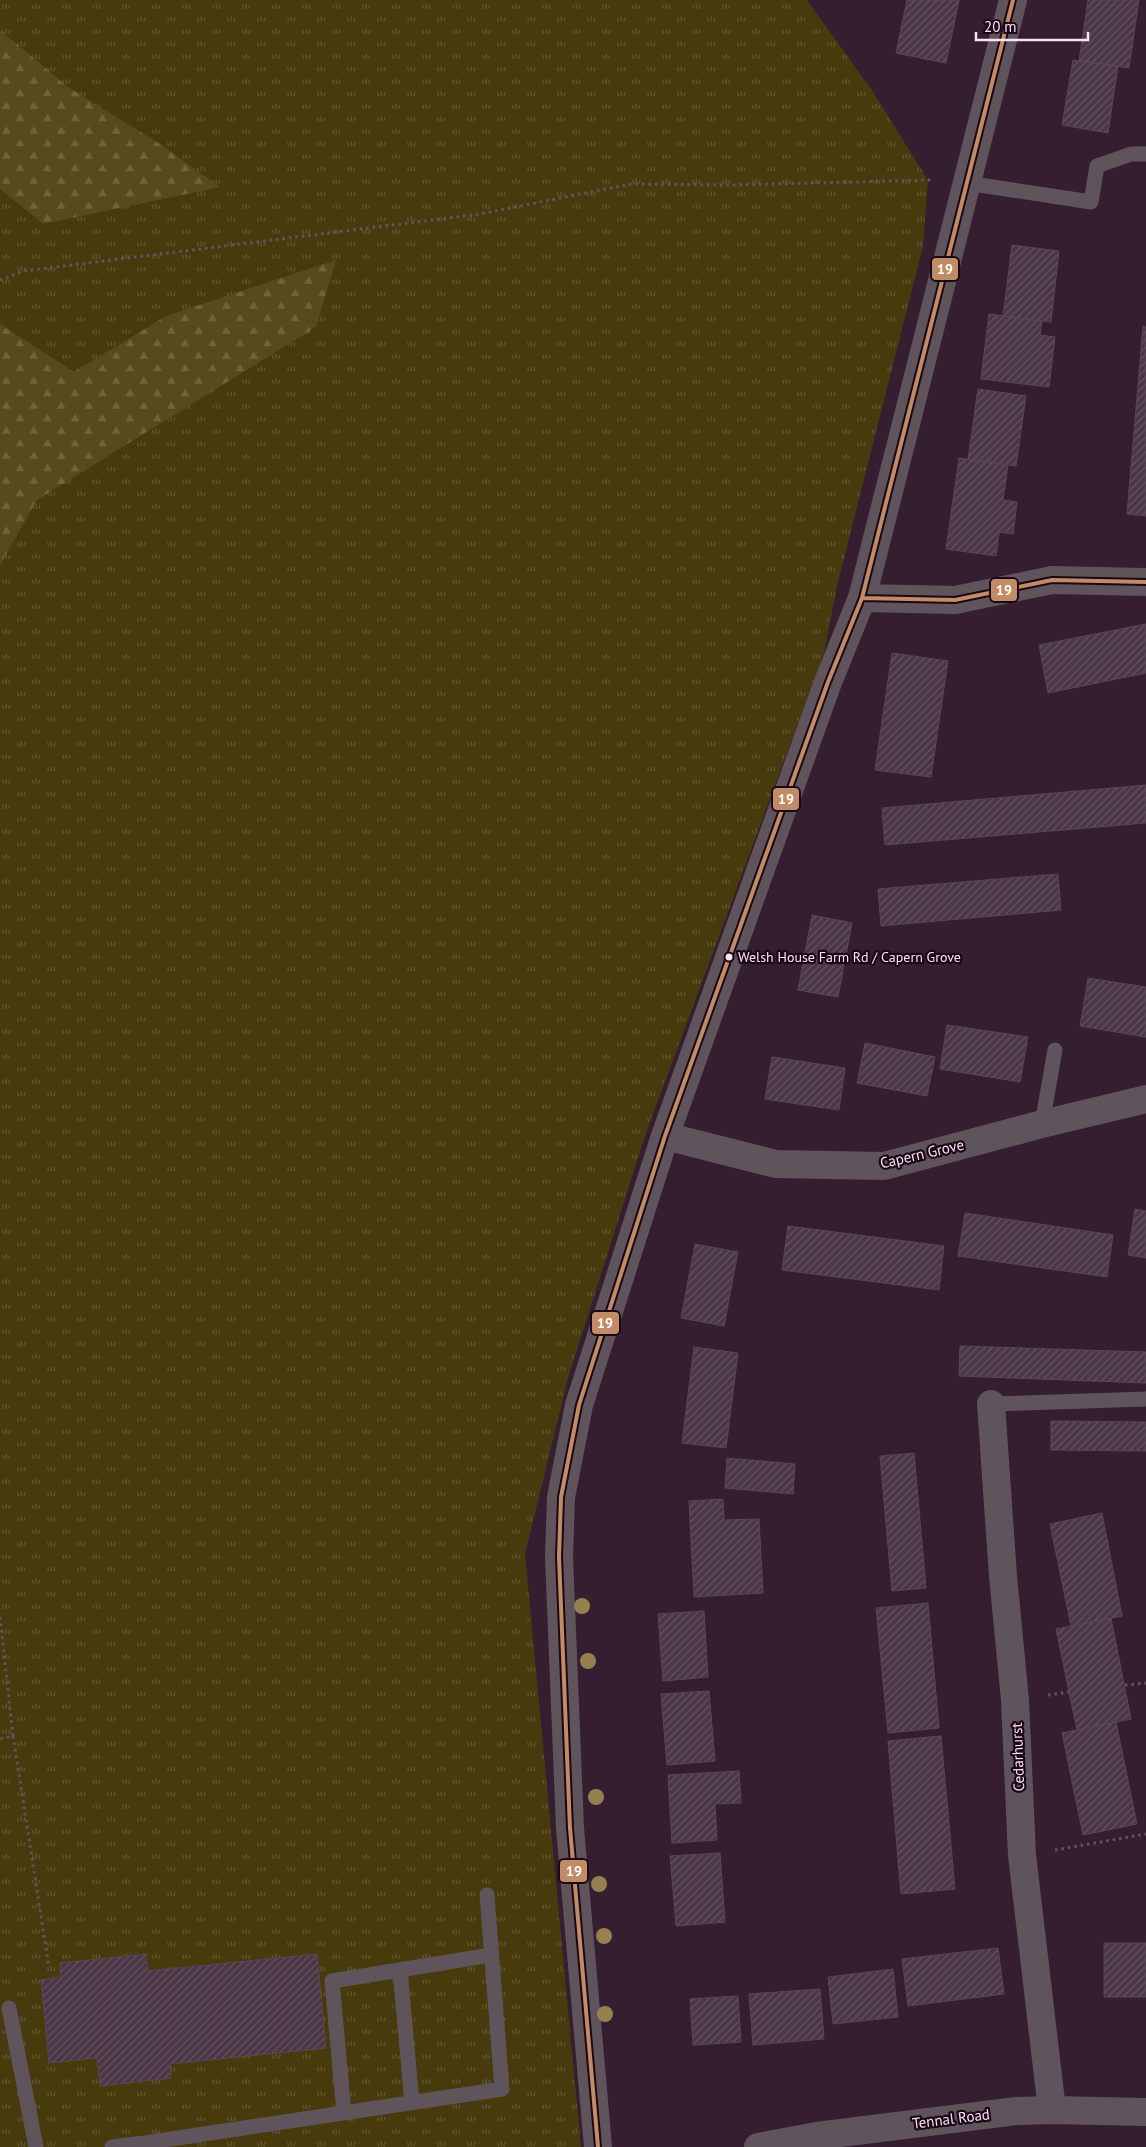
<svg xmlns="http://www.w3.org/2000/svg" width="1146" height="2147" viewBox="0 0 1146 2147" font-family="'PT Sans',sans-serif">
  <defs>
    <pattern id="grass-tufts" width="24" height="20" patternUnits="userSpaceOnUse" patternTransform="scale(1.25)"><rect width="24" height="20" fill="#473b0e"/><path d="M3 7l-1-3M5 7V3M7 7l1-3M15 17l-1-3M17 17v-4M19 17l1-3" fill="none" stroke="#635732"/></pattern>
    <pattern id="forest-firs" width="22" height="20" patternUnits="userSpaceOnUse" patternTransform="scale(1.25)"><rect width="22" height="20" fill="#584a1a"/><path d="M5 1l3.5 6h-7zM16 11l3.5 6h-7z" fill="#71643c"/></pattern>
    <pattern id="building-hatch" width="6" height="6" patternUnits="userSpaceOnUse" patternTransform="scale(1.25)"><rect width="6" height="6" fill="#4a3645"/><path d="M-1 1l2-2M0 6l6-6M5 7l2-2" fill="none" stroke="#655360"/></pattern>
  </defs>
  <rect width="100%" height="100%" fill="#351e30"/>
  <path fill="url(#grass-tufts)" d="M0,0H807L873,92L928,180L923,246L837,586L824,653L646,1133L568,1378L525,1554L581,2147H0Z"/>
  <path fill="url(#forest-firs)" d="M0,30L68,87L160,144L220,187L43,224L0,189Z
    M336,260L316,327L37,500L0,565V324L74,372L166,316Z"/>
  <path fill="url(#building-hatch)" stroke="#5a4655" d="M907,0H959L946,63L896,53Z
    M1088,0H1139L1129,68L1079,61Z
    M1073,60L1118,66L1108,133L1062,125Z
    M1012,245L1059,251L1051,322L1003,316Z
    M989,314L1042,321L1040,335L1055,337L1049,387L981,379Z
    M1143,326L1146,327V516L1127,514Z
    M978,389L1026,396L1016,466L968,459Z
    M959,458L1008,465L1003,500L1017,502L1013,534L999,532L996,556L946,549Z
    M1146,624V673L1048,693L1039,645Z
    M892,653L948,661L931,777L875,770Z
    M1146,785V823L885,845L882,808Z
    M1058,874L1061,910L881,926L878,889Z
    M812,915L852,923L838,997L798,990Z
    M1088,978L1146,987V1037L1080,1026Z
    M947,1025L1028,1037L1020,1082L940,1069Z
    M865,1043L935,1057L927,1096L857,1083Z
    M772,1057L845,1068L839,1110L765,1099Z
    M1135,1209L1146,1211V1258L1128,1255Z
    M965,1213L1113,1235L1107,1277L958,1256Z
    M788,1226L944,1246L939,1290L782,1270Z
    M695,1244L738,1252L724,1326L681,1318Z
    M960,1346L1146,1352V1383L959,1376Z
    M694,1347L738,1353L726,1448L682,1443Z
    M1051,1421L1146,1422V1451L1051,1450Z
    M914,1453L926,1588L892,1591L880,1456Z
    M727,1458L795,1464L793,1494L725,1488Z
    M723,1499L724,1520L759,1519L763,1593L694,1597L689,1501Z
    M1102,1513L1122,1616L1071,1626L1050,1524Z
    M928,1603L939,1728L888,1733L876,1608Z
    M704,1611L708,1677L663,1681L658,1614Z
    M1111,1618L1131,1719L1077,1730L1056,1629Z
    M709,1691L715,1761L667,1765L661,1694Z
    M1116,1722L1137,1824L1083,1835L1062,1733Z
    M941,1736L955,1889L901,1894L888,1741Z
    M739,1771L741,1803L715,1804L717,1840L672,1843L668,1775Z
    M720,1853L725,1922L676,1926L670,1856Z
    M1104,1943H1146V1997H1104Z
    M998,1948L1004,1994L908,2006L902,1959Z
    M146,1954L148,1971L317,1954L326,2048L170,2064L171,2078L100,2086L97,2058L49,2063L41,1980L61,1977L60,1963Z
    M893,1969L898,2017L833,2024L828,1977Z
    M820,1989L824,2039L753,2045L749,1994Z
    M738,1996L741,2042L693,2045L690,1999Z"/>
  <g fill="none" stroke-linecap="round" stroke-linejoin="round">
    <path stroke="#62555f" stroke-width="3" stroke-dasharray="2.5 4" stroke-linecap="butt" d="M0,280L24,271L480,214L631,184L731,185L934,180
      M0,1617L13,1736L0,1739
      M1125,1685L1146,1683
      M1048,1695L1069,1692
      M13,1736L49,1967
      M1055,1850L1146,1834"/>
    <path stroke="#60545c" stroke-width="15" d="M967,183L1091,202L1097,166L1131,154H1146
      M1042,1124L1055,1050
      M991,1404L1146,1399
      M400,1970L412,2103
      M9,2008L36,2147
      M344,2113L332,1981L491,1955
      M112,2147L145,2143
      M146,2147L145,2143L502,2089L487,1895"/>
    <path stroke="#60545c" stroke-width="28" d="M862,598L955,600L1052,580L1146,582
      M665,1136L776,1164L884,1166L1042,1124L1146,1099
      M991,1404L1003,1576L1015,1700L1022,1855L1052,2110
      M598,2147L570,1828L559,1557L561,1497L579,1405L665,1136L828,682L862,598L1013,0"/>
    <path stroke="#60545c" stroke-width="28" d="M758,2147L817,2136L1017,2111L1052,2110L1146,2112"/>
    <defs>
      <path id="bus-1" d="M862,598L955,600L1052,580L1146,582
        M598,2147L570,1828L559,1557L561,1497L579,1405L665,1136L828,682L862,598L1013,0"/>
    </defs>
    <use href="#bus-1" stroke="#1b0816" stroke-width="8"/>
    <use href="#bus-1" stroke="#c18c65" stroke-width="4"/>
  </g>
  <g fill="#96804f">
    <circle cx="582" cy="1606" r="8"/>
    <circle cx="588" cy="1661" r="8"/>
    <circle cx="596" cy="1797" r="8"/>
    <circle cx="599" cy="1884" r="8"/>
    <circle cx="604" cy="1936" r="8"/>
    <circle cx="605" cy="2014" r="8"/>
  </g>
  <circle fill="#fee1f5" stroke="#1b0816" stroke-width="2" cx="729" cy="957" r="4.5"/>
  <g text-anchor="middle" stroke-width="4.5" stroke-linejoin="round" paint-order="stroke">
    <g font-size="14" fill="#fee1f5" stroke="#1b0816" text-anchor="start">
      <text x="738" y="962">Welsh House Farm Rd / Capern Grove</text>
    </g>
    <g font-size="15" fill="#fee1f5" stroke="#1b0816">
      <text transform="translate(922 1154) rotate(-13)" y="5">Capern Grove</text>
      <text transform="translate(1018 1757) rotate(-92)" y="5">Cedarhurst</text>
      <text transform="translate(951 2119) rotate(-7)" y="5">Tennal Road</text>
    </g>
  </g>
  <g stroke="#1b0816" stroke-width="2">
    <rect x="931" y="257" width="28" height="24" rx="5" fill="#c18c65"/>
    <rect x="990" y="578" width="28" height="24" rx="5" fill="#c18c65"/>
    <rect x="772" y="787" width="28" height="24" rx="5" fill="#c18c65"/>
    <rect x="591" y="1311" width="29" height="24" rx="5" fill="#c18c65"/>
    <rect x="559" y="1859" width="29" height="24" rx="5" fill="#c18c65"/>
  </g>
  <g font-size="14" text-anchor="middle" font-weight="bold" fill="#fff">
    <text x="945" y="274">19</text>
    <text x="1004" y="595">19</text>
    <text x="786" y="804">19</text>
    <text x="605" y="1328">19</text>
    <text x="574" y="1876">19</text>
  </g>
  <path d="M976 32v8h112v-8" fill="none" stroke="#fee1f5" stroke-width="2.5"/>
  <text x="984" y="32" font-size="15" fill="#fee1f5" stroke="#1b0816" stroke-width="4" paint-order="stroke">20 m</text>
</svg>
